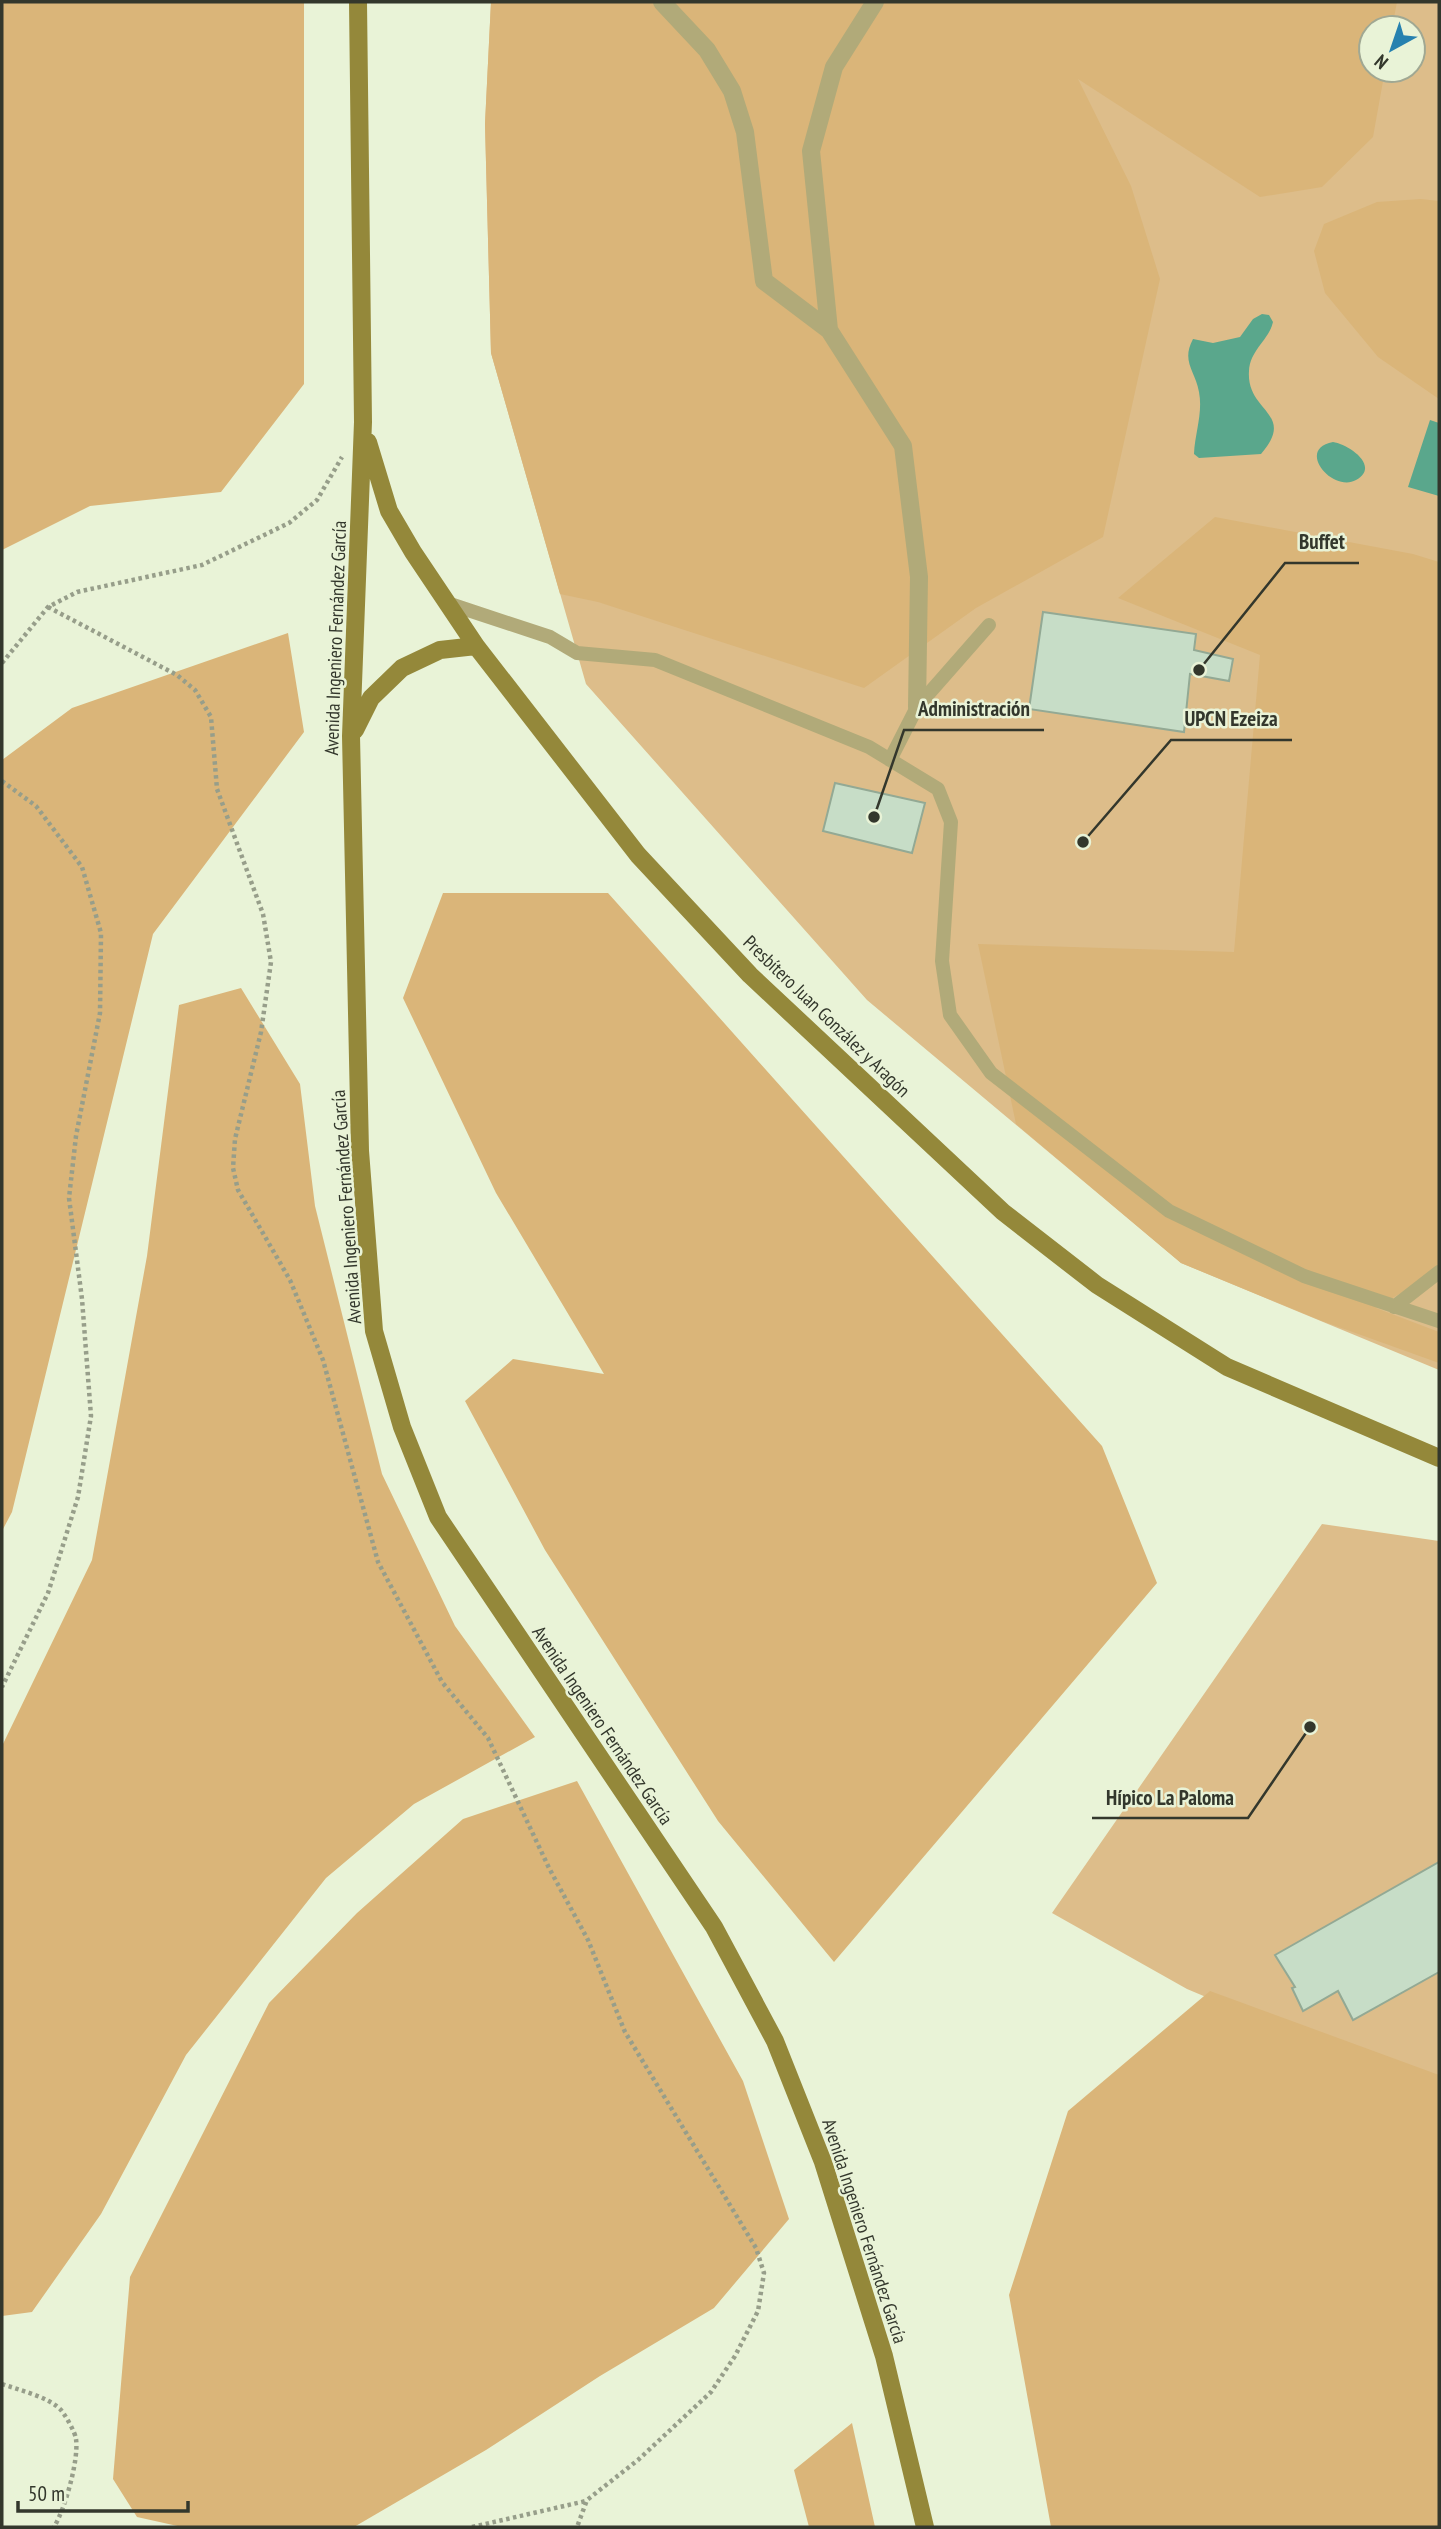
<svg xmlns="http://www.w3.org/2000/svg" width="1441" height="2529" viewBox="0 0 1441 2529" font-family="'PT Sans Narrow',sans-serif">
  <rect width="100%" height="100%" fill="#e9f3d7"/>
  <path fill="#ddbd8a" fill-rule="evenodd" d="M491,2H1439V1370L1181,1263L867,1000L586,684L491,353L485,124ZM1371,28H1413V70H1371Z
    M1322,1524L1439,1541V2087L1363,2063L1187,1989L1052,1913Z"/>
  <path fill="#dab579" d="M2,2H304V384L221,492L90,506L2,550Z
    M491,2H1397L1392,28H1371V70H1385L1373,137L1322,187L1260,197L1078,79L1131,186L1160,279L1103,537L976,608L864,688L598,602L560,594L491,353L485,124Z
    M1421,199L1439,201V399L1378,357L1325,293L1314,251L1324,224L1377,202Z
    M1215,517L1413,554L1439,562V1270L1376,1308L1439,1332V1363L1322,1321L1181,1263L1016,1124L978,944L1234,952L1260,655L1118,598Z
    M288,633L304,732L153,934L12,1512L2,1531V760L72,708Z
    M443,893H608L1102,1446L1157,1583L834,1962L718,1821L545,1550L465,1401L513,1359L604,1374L496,1193L403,998Z
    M241,988L300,1084L315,1206L382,1474L455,1626L535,1737L414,1804L326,1878L186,2055L101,2214L32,2312L2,2316V1746L92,1560L147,1256L179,1005Z
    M577,1781L743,2081L789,2219L714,2308L600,2376L486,2450L354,2527H182L137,2517L113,2479L130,2277L269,2003L357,1913L463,1819Z
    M1210,1991L1439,2075V2527H1051L1009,2295L1068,2111Z
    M852,2423L875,2527H809L794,2470Z"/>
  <path fill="#5aa78c" d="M1262,314L1269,315L1273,322C1269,340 1250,350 1249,371C1246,413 1297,412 1261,454L1199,458L1194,454C1195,433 1203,413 1199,392C1195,370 1181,362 1193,339L1213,343L1240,337L1253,319Z
    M1430,420L1439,423V496L1408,487Z
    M1333,442C1348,444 1381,466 1356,480C1333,493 1295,449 1333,442Z"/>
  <path fill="#c7ddc7" stroke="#93a994" stroke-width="2" d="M1043,612L1196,634L1194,650L1233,659L1229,681L1190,674L1184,732L1029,709Z
    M835,783L925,803L912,853L823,831Z
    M1439,1862V1972L1353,2020L1338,1991L1303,2011L1292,1988L1295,1987L1275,1955Z"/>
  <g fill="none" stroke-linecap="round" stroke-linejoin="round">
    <path stroke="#979e8a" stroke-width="4.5" stroke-dasharray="3.5 3.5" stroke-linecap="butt" d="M48,607L177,675L195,690L211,717L217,789L263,914L271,962L261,1032L235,1139L233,1168L238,1190L290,1280L323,1360L378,1562L442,1682L488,1738L549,1868L588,1940L625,2032L756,2248L764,2273L758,2311L735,2356L711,2392L638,2460L587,2500L577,2527
      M2,663L48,607L77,592L202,565L289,523L317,500L342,457
      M2,781L36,806L82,867L101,933L100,1013L76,1136L69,1198L82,1299L91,1416L78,1497L48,1593L2,1687
      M2,2384C19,2390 49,2397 61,2410C66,2416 75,2432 76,2439C79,2460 65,2509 54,2527
      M472,2527L586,2501"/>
    <path stroke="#b1aa79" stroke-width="14" d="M447,603L550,637L577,653L655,660L869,747L938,789L951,822L942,961L950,1015L991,1073L1169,1211L1304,1276L1439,1321
      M890,760L917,707L989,625
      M1394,1307L1439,1272"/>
    <path stroke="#b1aa79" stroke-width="18" d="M662,2L707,50L732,91L745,132L764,281L829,330L903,446L919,577L917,707
      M829,330L811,151L834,67L875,2"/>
    <path stroke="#94883a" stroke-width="18" d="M358,2L363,422L351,736L360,1151L374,1331L402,1427L438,1517L714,1927L775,2041L823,2162L884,2356L925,2527
      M368,442L389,511L413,552L476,646L638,855L750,975L1003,1212L1097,1285L1227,1367L1439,1458
      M355,730L371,698L402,668L440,650L476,646"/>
  </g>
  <g text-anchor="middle" stroke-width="5" stroke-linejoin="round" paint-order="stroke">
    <g font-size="19" fill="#33372c" stroke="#e9f3d7">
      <text transform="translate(335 638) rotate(-88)" y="7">Avenida Ingeniero Fernández García</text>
      <text transform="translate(827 1016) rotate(44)" y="7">Presbítero Juan González y Aragón</text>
      <text transform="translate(346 1207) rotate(-94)" y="7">Avenida Ingeniero Fernández García</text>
      <text transform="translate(603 1725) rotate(56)" y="7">Avenida Ingeniero Fernández García</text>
      <text transform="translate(865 2231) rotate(72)" y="7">Avenida Ingeniero Fernández García</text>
    </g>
  </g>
  <path fill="none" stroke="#33372c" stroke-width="2.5" d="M1199 670L1285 563H1359M874 817L904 730H1044M1083 842L1171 740H1292M1310 1727L1248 1818H1092"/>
  <g fill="#33372c" stroke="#e9f3d7" stroke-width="2.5">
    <circle cx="1199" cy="670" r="7"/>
    <circle cx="874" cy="817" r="7"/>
    <circle cx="1083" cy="842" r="7"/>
    <circle cx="1310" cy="1727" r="7"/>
  </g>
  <g font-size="21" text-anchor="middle" font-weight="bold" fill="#33372c" stroke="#e9f3d7" stroke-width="5" stroke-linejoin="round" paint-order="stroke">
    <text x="1322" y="549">Buffet</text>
    <text x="974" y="716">Administración</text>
    <text x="1231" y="726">UPCN Ezeiza</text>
    <text x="1170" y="1805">Hípico La Paloma</text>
  </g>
  <rect width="1441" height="2529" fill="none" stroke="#33372c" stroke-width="7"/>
  <g transform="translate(1392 49) rotate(220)"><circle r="33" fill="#e9f3d7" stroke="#a0a893" stroke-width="2"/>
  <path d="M0-5L12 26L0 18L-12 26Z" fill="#2681af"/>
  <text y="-10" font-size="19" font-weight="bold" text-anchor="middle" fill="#33372c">N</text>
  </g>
  <path d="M18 2501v10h170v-10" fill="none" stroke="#33372c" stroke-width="3.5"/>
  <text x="28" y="2501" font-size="21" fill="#33372c" stroke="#e9f3d7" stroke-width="5" paint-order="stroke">50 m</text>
</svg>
